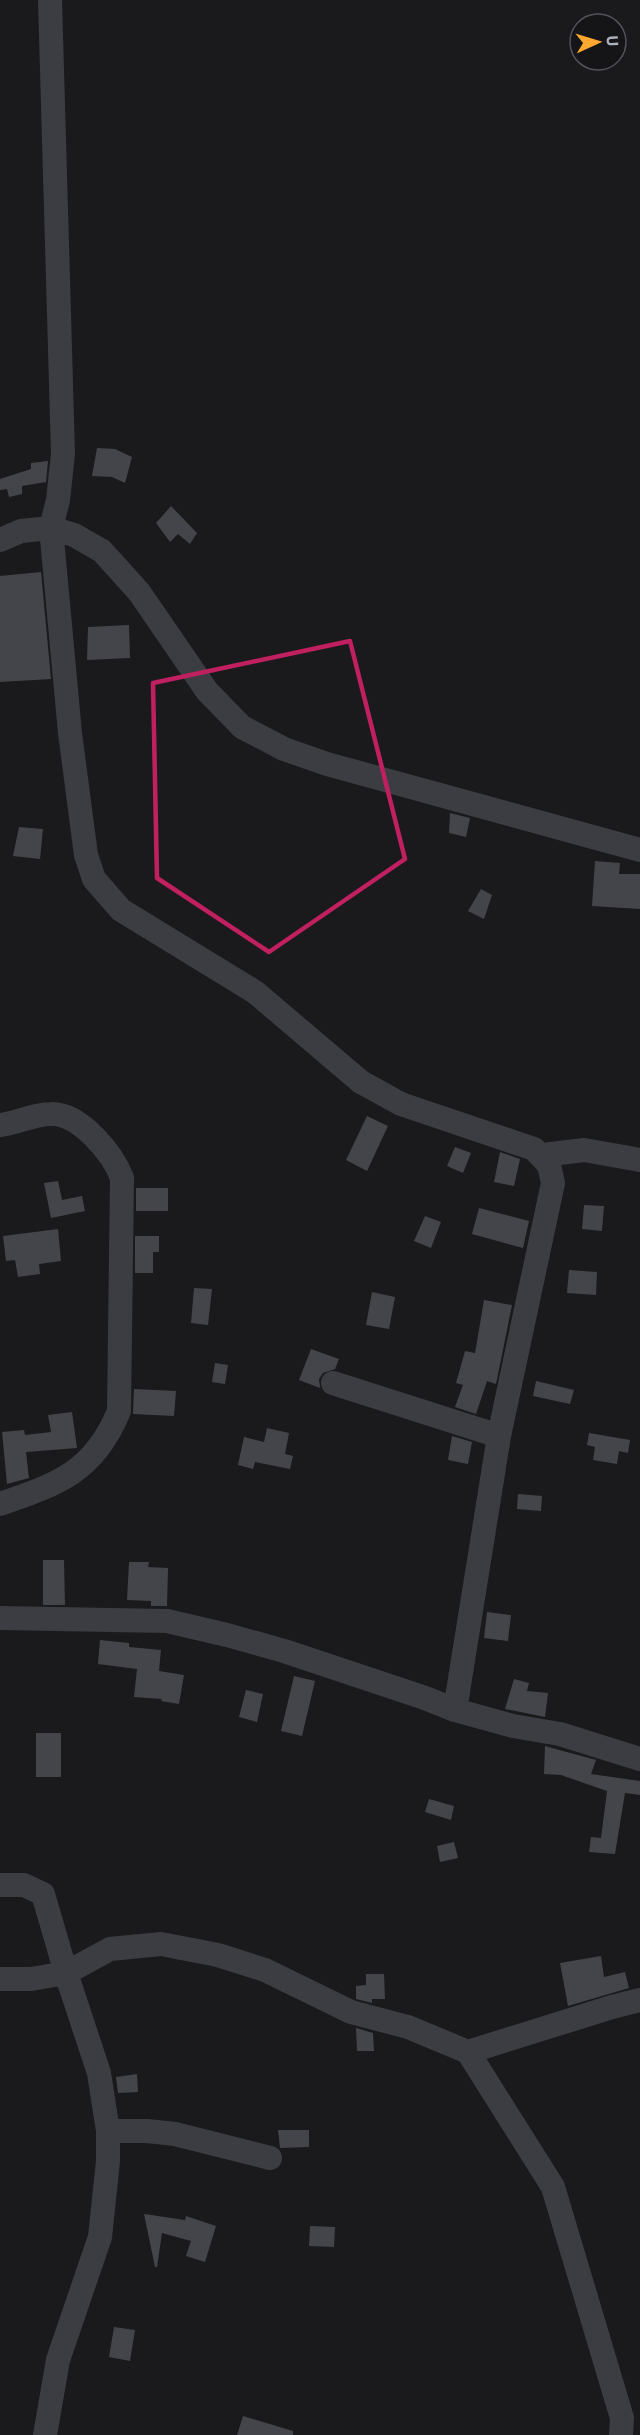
<svg xmlns="http://www.w3.org/2000/svg" width="640" height="2435" viewBox="0 0 640 2435" font-family="'IBM Plex Sans',sans-serif">
  <rect width="100%" height="100%" fill="#1a1a1d"/>
  <path fill="#44454a" d="M97,448L115,449L132,457L125,483L112,477L92,476Z
    M48,461L46,482L22,486V494L9,497L7,489L0,490V479L31,469V463Z
    M171,506L197,533L190,544L178,534L170,542L156,523Z
    M41,572L51,679L0,682V576Z
    M129,625L130,658L87,660L88,627Z
    M450,813L470,818L466,837L449,833Z
    M19,827L43,829L40,859L13,856Z
    M595,861L620,863L619,874H640V909L592,906Z
    M481,889L492,895L484,919L468,911Z
    M367,1116L388,1126L367,1171L346,1160Z
    M455,1147L471,1153L463,1173L447,1166Z
    M500,1152L520,1159L514,1186L494,1182Z
    M58,1181L62,1200L82,1196L85,1211L51,1218L44,1183Z
    M136,1188H168V1211H136Z
    M584,1205L604,1206L602,1231L582,1229Z
    M479,1208L529,1221L523,1248L472,1234Z
    M425,1216L441,1222L431,1248L414,1241Z
    M58,1229L61,1261L39,1264L40,1274L18,1277L15,1260L6,1261L3,1236Z
    M135,1236H159V1252H153V1273H135Z
    M569,1270L597,1272L596,1295L567,1293Z
    M194,1288L212,1289L208,1325L191,1323Z
    M372,1292L395,1297L389,1329L366,1325Z
    M484,1300L512,1305L496,1384L487,1381L476,1414L455,1407L463,1385L456,1383L465,1351L475,1353Z
    M311,1349L339,1359L335,1369L323,1373L319,1379L320,1388L299,1380Z
    M215,1363L228,1365L225,1384L212,1382Z
    M536,1381L574,1390L570,1404L533,1396Z
    M134,1389L176,1391L174,1416L133,1414Z
    M72,1412L77,1448L26,1452L29,1478L7,1484L2,1432L24,1430L25,1435L51,1432L48,1415Z
    M267,1428L289,1433L285,1454L293,1456L290,1469L255,1462L253,1469L238,1465L244,1437L264,1442Z
    M589,1433L630,1440L628,1453L619,1451L617,1464L593,1460L595,1447L587,1445Z
    M452,1436L472,1442L468,1464L448,1460Z
    M518,1494L542,1496L541,1511L517,1509Z
    M43,1560H64L65,1605H43Z
    M129,1562H149L148,1567L168,1568L167,1606H151V1601L127,1600Z
    M487,1612L511,1615L508,1641L484,1638Z
    M100,1640L129,1643V1647L161,1650L159,1671L184,1675L179,1704L161,1701L162,1699L134,1697L137,1669L98,1664Z
    M294,1676L315,1681L302,1736L281,1731Z
    M514,1679L529,1683L527,1691L548,1693L545,1717L505,1709Z
    M246,1690L263,1694L257,1722L239,1717Z
    M36,1733H61V1777H36Z
    M545,1746L596,1760L591,1774L640,1781V1795L625,1793L615,1854L589,1852L591,1837L601,1838L607,1791L561,1775L544,1774Z
    M429,1799L454,1806L451,1820L425,1812Z
    M454,1842L458,1858L440,1862L437,1846Z
    M601,1956L604,1977L625,1972L629,1988L568,2006L560,1963Z
    M366,1974H384L385,1999H372V2003L356,1999V1986L366,1985Z
    M356,2028L373,2033L374,2051H357Z
    M137,2074L138,2092L118,2093L116,2077Z
    M278,2130H309V2147L280,2148Z
    M144,2214L185,2220L186,2216L216,2226L205,2262L186,2256L191,2241L162,2233L157,2267H155Z
    M310,2226L335,2227L334,2247L309,2246Z
    M114,2327L135,2330L130,2361L109,2357Z
    M243,2416L293,2431V2435H237Z"/>
  <g fill="none" stroke-linecap="round" stroke-linejoin="round">
    <path stroke="#3b3d42" stroke-width="24" d="M50,0L63,454L58,500L51,528L74,535L102,551L139,592L207,691L242,727L284,749L327,764L640,850
      M0,540L21,531L51,528L70,733L86,855L94,879L121,910L255,992L361,1082L401,1104L534,1149L549,1165L553,1183L499,1436L455,1710L425,1698L284,1651L227,1635L167,1621L0,1618
      M0,1125C17,1123 34,1114 51,1114C80,1113 113,1154 122,1178L119,1411C94,1472 58,1484 0,1504
      M543,1155L584,1150L640,1160
      M333,1383L499,1436
      M455,1710L513,1726L560,1734L640,1759
      M0,1885H24L43,1894L66,1973L99,2073L108,2131V2161L100,2237L58,2360L45,2435
      M0,1979H31L66,1973L110,1949L161,1944L218,1955L265,1970L351,2012L408,2027L468,2052L612,2007L640,2000
      M468,2052L553,2187L622,2418L621,2435
      M108,2131H147L175,2134L270,2158"/>
  </g>
  <path fill="none" stroke="#c12060" stroke-width="4.5" stroke-linejoin="round" d="M350,641L405,859L269,952L157,878L153,683Z"/>
  <g transform="translate(598 42) rotate(86)"><circle r="28" fill="#151518" stroke="#51545a" stroke-width="1.5"/>
  <path d="M0-4.5L10 22L0 15L-10 22Z" fill="#ffa830"/>
  <text y="-9" font-size="16" font-weight="bold" text-anchor="middle" fill="#acb2bd">U</text>
  </g>
</svg>
